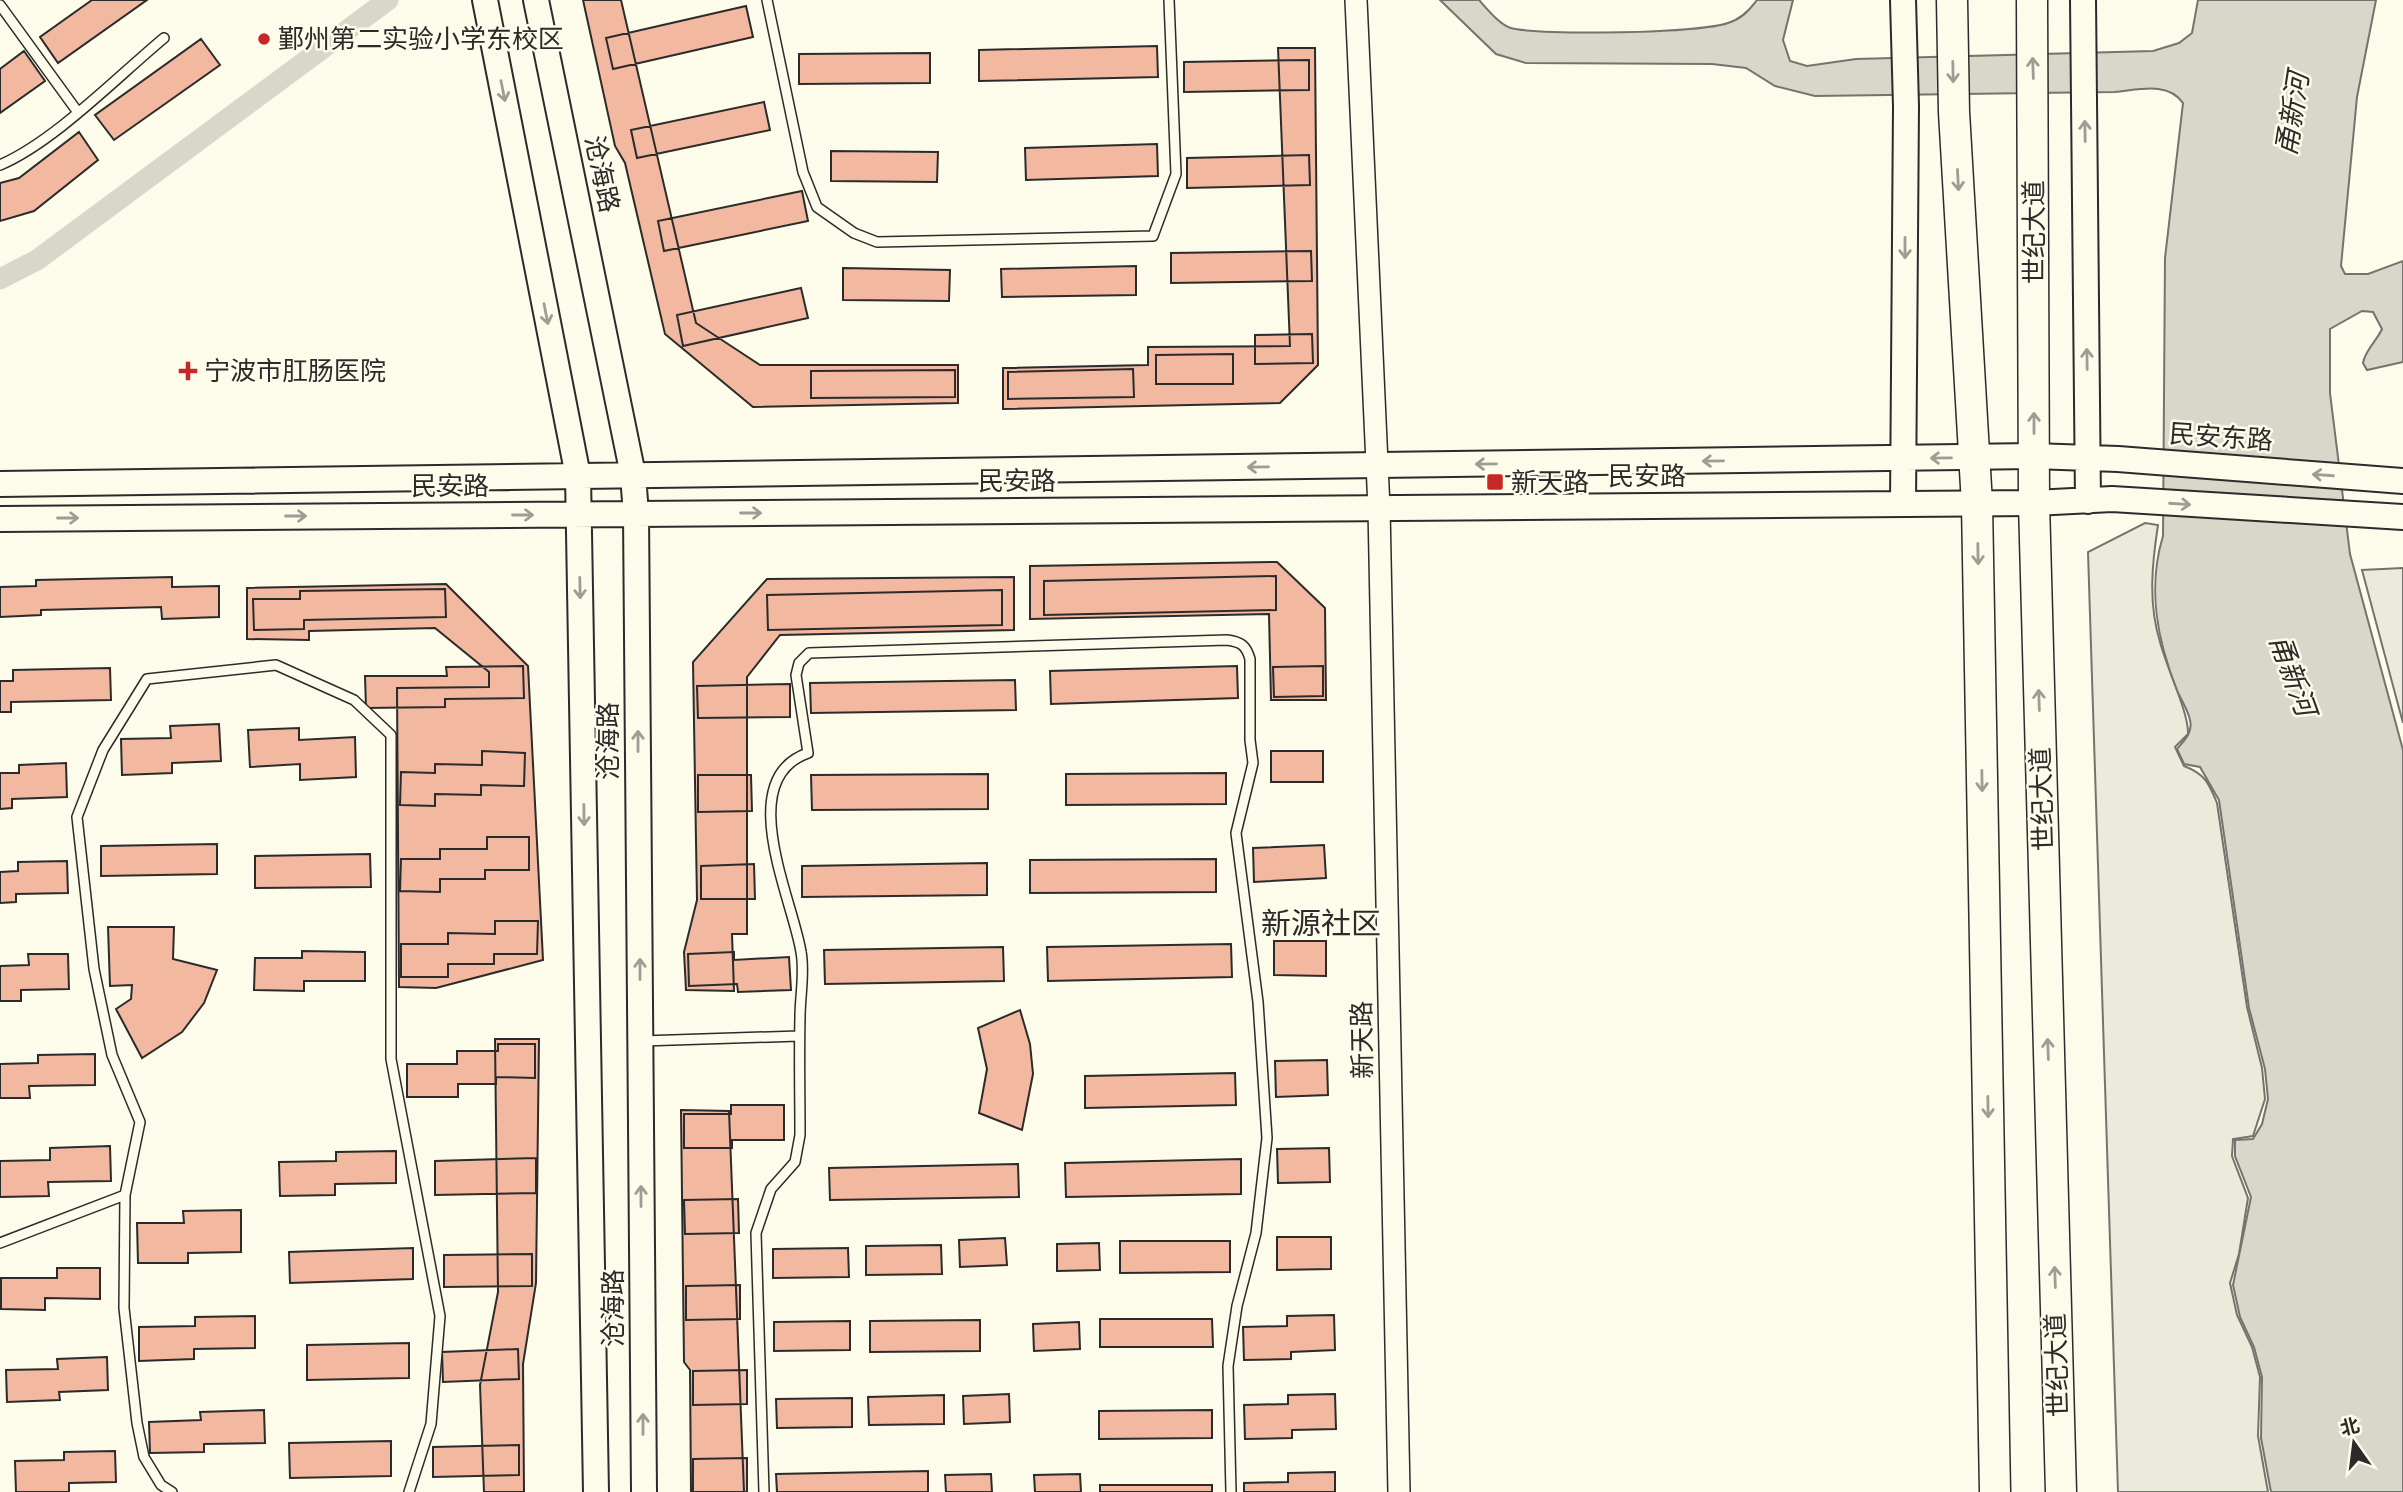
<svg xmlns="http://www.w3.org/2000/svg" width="2403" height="1492" viewBox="0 0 2403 1492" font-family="'PT Sans Narrow','Noto Sans SC',sans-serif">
  <rect width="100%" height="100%" fill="#fdfbea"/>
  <path fill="#ecebdb" stroke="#74746e" stroke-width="2" d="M2145,523L2158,525C2152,564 2148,603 2160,642C2166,666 2189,713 2188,734L2175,747L2184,766C2205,774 2209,783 2217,803L2247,1007L2262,1068L2265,1099L2253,1136L2233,1139L2232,1156L2248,1198L2239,1254L2230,1283L2237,1315L2252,1347L2260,1377L2258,1436L2268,1492H2118L2088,552Z
    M2403,568V723L2362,570Z"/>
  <path fill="#d8d7c9" stroke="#74746e" stroke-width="2" d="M1440,0H1479C1487,9 1500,25 1511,28C1540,36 1700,33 1728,23C1741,19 1749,11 1757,0H1793L1783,40L1790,61L1807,66L1856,59L2153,51L2179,43L2192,33L2198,0H2376L2357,97L2341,266L2345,274H2368L2403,261V362L2367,370L2363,363C2365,350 2376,342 2382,329L2373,312L2362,311L2330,329V393L2350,554L2403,750V1492H2271L2261,1438L2262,1377L2254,1347L2240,1317L2233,1285L2251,1197L2235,1156V1140L2253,1139L2262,1124L2268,1099L2265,1069L2249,1008L2219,800L2200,767L2184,764L2177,749C2185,740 2193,732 2190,720C2188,710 2181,700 2177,690C2157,640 2147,588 2163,536L2165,258L2183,103C2168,81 2138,90 2115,92L1815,96L1775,86L1746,68L1712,64L1526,63L1496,54Z"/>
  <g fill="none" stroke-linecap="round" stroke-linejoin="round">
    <path stroke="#d8d7c9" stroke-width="21" d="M0,279L37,260L388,0"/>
  </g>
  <path fill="#f2b8a0" stroke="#2b2b2b" stroke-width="2" d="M92,0H147L58,63L40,37Z
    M583,0H621L696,323L760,365H958V403L753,407L665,334L625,163L615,146Z
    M746,6L753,37L613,69L606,38Z
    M201,39L220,65L114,140L95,115Z
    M1157,46L1158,77L979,81V50Z
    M1278,48H1315L1318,365L1280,403L1003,409V368L1148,365V347L1290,346Z
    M24,51L45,81L0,113V69Z
    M930,53V83L799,84V54Z
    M1309,60V90L1184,92V62Z
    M764,102L770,130L637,158L631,130Z
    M79,132L98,160L34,211L0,221V183L19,178Z
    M1157,144L1158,176L1026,180L1025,148Z
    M831,151L938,152L937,182L831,181Z
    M1309,155L1310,185L1187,188V158Z
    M802,191L808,221L664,251L658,221Z
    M1311,251L1312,281L1171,283V253Z
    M1136,266V295L1002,297L1001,269Z
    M843,268L950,270L949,301L843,300Z
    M801,288L808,318L683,346L677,315Z
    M1312,334L1313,363L1255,364V335Z
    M1233,354V384H1156V355Z
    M1133,369L1134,397L1008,399V372Z
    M955,370V397L811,398V371Z
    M1277,562L1325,608L1326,700H1271L1269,614L1030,619V566Z
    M1276,576V610L1044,615V581Z
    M172,577V587L219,586V617L162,619L161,607L41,610V615L0,617V587L36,586V580Z
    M1014,577V630L780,635L747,677V934H732L734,991L686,990L684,952L697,900L693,662L767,579Z
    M446,584L528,666L543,960L436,988L399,987L397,688L489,687V672L435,628L309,631V640L247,639V588Z
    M445,589L446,617L304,620V629L254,630L253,599H300V591Z
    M1002,590V625L768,630L767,595Z
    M523,666L524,698L445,699V707L366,708L365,676H447L446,667Z
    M1237,666L1238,698L1051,704L1050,671Z
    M1323,666V696L1274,697L1273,667Z
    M110,668L111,700L11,702V712H0V681H13V670Z
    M1015,680L1016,710L811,713L810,683Z
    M790,684V717L698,718L697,686Z
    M219,724L221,761L172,763V773L122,775L121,739L171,738L170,726Z
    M299,728V740L355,737L356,777L300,780V764L250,767L248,730Z
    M482,751L525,753L524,786L481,785V795L435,794V806L400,805L401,772L435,773V764L482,765Z
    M1271,751H1323V782H1271Z
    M66,763L67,797L12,799V808L0,809V773H19V765Z
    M1226,773V804L1066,805V774Z
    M988,774V809L812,810L811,775Z
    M698,775H751L752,811L698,812Z
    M487,837H529V870H485V879H440V892L400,891L401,859H440V849H487Z
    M217,844V874L101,876V846Z
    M1324,845L1326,878L1254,882L1253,848Z
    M370,854L371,887L255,888V856Z
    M1216,859V892L1030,893V860Z
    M67,861L68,893L16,894V902L0,903V872L18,871V862Z
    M987,863V895L802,897V866Z
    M754,864L755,899H701V866Z
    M495,921H538L537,954H494V964H448V977H401V944H448V933L495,934Z
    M108,927H174L173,959L217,970L204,1003L182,1032L142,1058L116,1009L131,999L132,985L110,986Z
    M1274,941H1326V976L1274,975Z
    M1231,944L1232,977L1048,981L1047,947Z
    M1003,947L1004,981L825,984L824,950Z
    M302,951L365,952V981H304V991L254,990L255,958H302Z
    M734,952V960L789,957L791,990L738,992L737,984L689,986L688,954Z
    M28,954H68L69,989L21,990V1001H0V966L29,965Z
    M1020,1010L1030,1044L1033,1074L1022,1130L979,1113L987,1069L978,1028Z
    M495,1039H539L536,1283L523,1364L524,1492H484L480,1385L498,1292Z
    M498,1044H535V1078L496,1077V1084H458V1097H407V1064H457V1051H498Z
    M95,1054V1085L29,1086L30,1098H0V1064L38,1063V1055Z
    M1327,1060L1328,1095L1276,1097L1275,1061Z
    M1235,1073L1236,1105L1085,1108V1076Z
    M731,1105H784V1140H732V1148H684V1114H731Z
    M681,1110L729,1111L744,1492H691L690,1370L684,1362Z
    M110,1146L111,1181L48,1182L49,1196L0,1197V1161L50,1160V1148Z
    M1329,1148L1330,1182L1278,1183L1277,1149Z
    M396,1151V1183L335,1184V1195L280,1196L279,1162L336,1161V1152Z
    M536,1158V1193L435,1195V1161Z
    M1241,1159V1194L1066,1197L1065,1163Z
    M1018,1164L1019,1197L830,1200L829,1168Z
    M738,1199L739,1233L685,1234L684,1200Z
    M241,1210V1252L188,1253V1263H138L137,1223H184L183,1211Z
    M1277,1237H1331V1269L1277,1270Z
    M1005,1238L1007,1265L960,1267L959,1240Z
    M1120,1241H1230V1272L1120,1273Z
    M1099,1243L1100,1270L1057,1271V1244Z
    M941,1245L942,1274L866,1275V1246Z
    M413,1248V1279L290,1283L289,1252Z
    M848,1248L849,1277L773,1278V1249Z
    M532,1254V1286L444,1287V1255Z
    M57,1268H100V1299L45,1298V1310L1,1309V1278H57Z
    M740,1285V1319L686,1320V1286Z
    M1334,1315L1335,1350L1291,1352V1359L1244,1360L1243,1327L1287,1326V1316Z
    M255,1316V1348L194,1349V1359L139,1361V1327L195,1326V1317Z
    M1100,1319H1212L1213,1347H1100Z
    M980,1320V1351L870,1352V1321Z
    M850,1321V1350L774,1351V1322Z
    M1079,1322L1080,1349L1034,1351L1033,1324Z
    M409,1343V1378L307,1380V1345Z
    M518,1349L519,1379L443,1382L442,1352Z
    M107,1357L108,1390L59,1392L60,1400L7,1402L6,1370L58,1369L57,1359Z
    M747,1370V1404L693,1405V1371Z
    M1009,1394L1010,1422L964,1424L963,1396Z
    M1335,1394L1336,1429L1292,1430V1438L1245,1439L1244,1405L1288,1404V1395Z
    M944,1395V1424L869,1425L868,1397Z
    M852,1398V1427L777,1428L776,1399Z
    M264,1410L265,1443L204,1444V1452L150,1453L149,1422L201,1420L200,1412Z
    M1212,1410V1438L1099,1439V1411Z
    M391,1441V1476L290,1478L289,1443Z
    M519,1445V1475L433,1477V1447Z
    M115,1451L116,1482L69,1483V1492H16L15,1461L64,1460V1452Z
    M747,1458V1492H693V1459Z
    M928,1471V1492H777L776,1474Z
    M1335,1472V1492H1244V1483L1288,1482V1473Z
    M991,1474L992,1492H946L945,1475Z
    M1080,1474L1081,1492H1035L1034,1475Z
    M1100,1485H1212V1492H1100Z"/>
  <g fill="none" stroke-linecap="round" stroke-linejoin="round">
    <defs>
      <path id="service" d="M767,0L803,172L817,207L854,233L877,242L1153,236L1176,174L1169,0
        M0,5L77,111
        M0,165C54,142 117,77 164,38
        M642,1041L799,1036
        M0,1243L125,1195
        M172,1492L161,1485L144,1457L137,1423L124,1308L125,1195L140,1122L112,1055L94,969L77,817L103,750L147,679L276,665L354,700L391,735V1059L440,1316L431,1424L409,1492
        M764,1492L756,1233L771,1189L795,1162L800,1135C800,1095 799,1056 800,1017C800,996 805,972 801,952C793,900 733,779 808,753L796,675L799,663L809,653L1227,640C1241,642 1246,645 1250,659V740L1253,763L1236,833L1258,1002L1267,1138L1256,1233L1237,1306L1228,1366L1231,1492"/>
      <path id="tertiary" d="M1356,0L1379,508L1399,1492"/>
      <path id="secondary" d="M485,0L578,476L596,1492
        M536,0L633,475L636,514L644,1492
        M1903,0L1906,106L1903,504
        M2083,0L2088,501
        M0,484L2033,456L2118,459L2403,481
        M0,519L2034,503L2112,499L2403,517"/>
      <path id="trunk" d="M1952,0L1954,112L1977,504L1995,1492
        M2032,0L2034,503L2061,1492"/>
    </defs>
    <use href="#service" stroke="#2b2b2b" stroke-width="12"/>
    <use href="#tertiary" stroke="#2b2b2b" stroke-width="24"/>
    <use href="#secondary" stroke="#2b2b2b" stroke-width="28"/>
    <use href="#trunk" stroke="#2b2b2b" stroke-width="33"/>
    <use href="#service" stroke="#fdfbea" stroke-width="9"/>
    <use href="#tertiary" stroke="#fdfbea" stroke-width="21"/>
    <use href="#secondary" stroke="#fdfbea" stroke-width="24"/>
    <use href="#trunk" stroke="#fdfbea" stroke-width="30"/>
  </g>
  <defs><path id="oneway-shaft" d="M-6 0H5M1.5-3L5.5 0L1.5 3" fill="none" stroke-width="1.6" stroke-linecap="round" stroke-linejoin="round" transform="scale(1.75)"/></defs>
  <g stroke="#9e9d94">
    <use href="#oneway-shaft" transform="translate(2033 68) rotate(-92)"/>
    <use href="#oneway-shaft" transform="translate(1953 72) rotate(89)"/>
    <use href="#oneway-shaft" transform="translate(503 91) rotate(79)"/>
    <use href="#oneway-shaft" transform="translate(2085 131) rotate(-91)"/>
    <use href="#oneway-shaft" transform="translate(1958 180) rotate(87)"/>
    <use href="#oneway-shaft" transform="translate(1905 248) rotate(90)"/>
    <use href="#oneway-shaft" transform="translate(546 314) rotate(79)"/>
    <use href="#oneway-shaft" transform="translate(2087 359) rotate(-91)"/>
    <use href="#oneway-shaft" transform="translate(2034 423) rotate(-90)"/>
    <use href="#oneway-shaft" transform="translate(1941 458) rotate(179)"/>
    <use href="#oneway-shaft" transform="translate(1713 461) rotate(179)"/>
    <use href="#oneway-shaft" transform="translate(1486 464) rotate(179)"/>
    <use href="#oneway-shaft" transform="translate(1258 467) rotate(179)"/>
    <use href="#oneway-shaft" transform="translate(2323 475) rotate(-176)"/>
    <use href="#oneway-shaft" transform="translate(2180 504) rotate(4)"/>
    <use href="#oneway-shaft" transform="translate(751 513)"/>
    <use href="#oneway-shaft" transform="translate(523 515)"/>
    <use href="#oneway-shaft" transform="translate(296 516)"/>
    <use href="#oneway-shaft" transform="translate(68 518)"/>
    <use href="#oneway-shaft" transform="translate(1978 554) rotate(89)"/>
    <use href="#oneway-shaft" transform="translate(580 588) rotate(89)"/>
    <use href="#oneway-shaft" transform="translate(2039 700) rotate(-92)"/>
    <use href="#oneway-shaft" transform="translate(638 741) rotate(-90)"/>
    <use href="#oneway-shaft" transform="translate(1982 781) rotate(89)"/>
    <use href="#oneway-shaft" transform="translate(584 815) rotate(89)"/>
    <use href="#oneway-shaft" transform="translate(640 969) rotate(-90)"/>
    <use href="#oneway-shaft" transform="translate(2048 1049) rotate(-92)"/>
    <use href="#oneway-shaft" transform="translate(1988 1107) rotate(89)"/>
    <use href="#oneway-shaft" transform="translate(641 1196) rotate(-90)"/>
    <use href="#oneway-shaft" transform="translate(2055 1277) rotate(-92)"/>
    <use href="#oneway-shaft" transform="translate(643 1424) rotate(-90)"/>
  </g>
  <g fill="#c62828" stroke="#fdfbea" stroke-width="2.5">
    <circle cx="264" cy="39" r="7"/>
    <path d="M184.5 360.5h7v7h7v7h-7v7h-7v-7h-7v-7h7z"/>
    <rect x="1486" y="473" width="18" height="18" rx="3.5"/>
  </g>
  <g text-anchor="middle" stroke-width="5" stroke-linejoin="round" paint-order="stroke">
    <g font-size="26" fill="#2b2b2b" stroke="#fdfbea" text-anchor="start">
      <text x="278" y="48">鄞州第二实验小学东校区</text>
      <text x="204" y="380">宁波市肛肠医院</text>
      <text x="1511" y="491">新天路</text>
    </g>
    <g font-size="26" fill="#2b2b2b" stroke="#fdfbea">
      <text transform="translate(602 174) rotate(78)" y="9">沧海路</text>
      <text transform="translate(2034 232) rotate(-90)" y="9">世纪大道</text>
      <text transform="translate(2221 437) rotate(4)" y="9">民安东路</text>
      <text x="1647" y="485">民安路</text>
      <text x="1017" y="490">民安路</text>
      <text x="450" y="495">民安路</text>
      <text transform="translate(608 741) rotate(-90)" y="9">沧海路</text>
      <text transform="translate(2042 799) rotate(-92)" y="9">世纪大道</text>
      <text transform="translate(1362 1040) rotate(-91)" y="9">新天路</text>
      <text transform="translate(613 1308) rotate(-90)" y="9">沧海路</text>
      <text transform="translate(2057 1365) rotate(-92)" y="9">世纪大道</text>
    </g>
    <g font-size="28" font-style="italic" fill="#2b2b2b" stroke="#fdfbea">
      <text transform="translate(2292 114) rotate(-81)" y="10">甬新河</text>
      <text transform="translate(2293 675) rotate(70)" y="10">甬新河</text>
    </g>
    <g font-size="30" fill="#2b2b2b" stroke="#fdfbea">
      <text x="1321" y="934">新源社区</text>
    </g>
  </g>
  <g transform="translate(2354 1443) rotate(346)" stroke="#fdfbea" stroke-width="5" paint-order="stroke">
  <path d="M0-5L12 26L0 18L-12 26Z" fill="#2b2b2b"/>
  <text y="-10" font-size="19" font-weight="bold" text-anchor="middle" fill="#2b2b2b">北</text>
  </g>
</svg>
